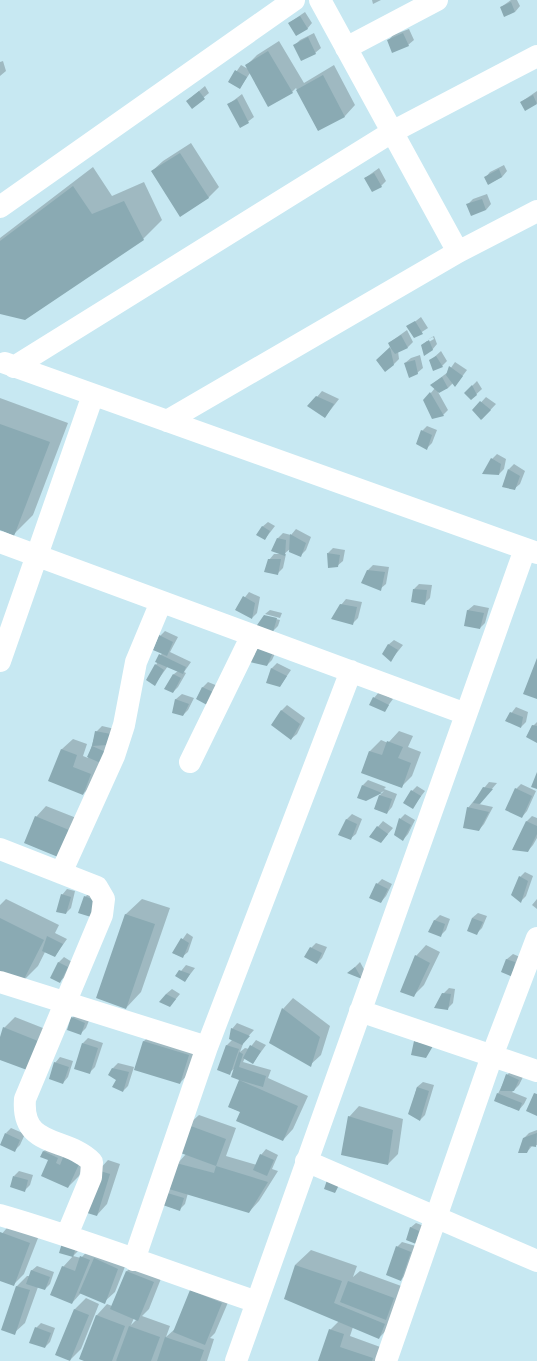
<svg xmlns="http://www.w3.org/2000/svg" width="537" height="1361" viewBox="0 0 537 1361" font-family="'Nunito Sans',sans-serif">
  <rect width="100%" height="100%" fill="#c7e8f2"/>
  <path fill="#0003" fill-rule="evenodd" d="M372,0H381L373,4Z
    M511,0H517L520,6L515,12L501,7Z
    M305,12L312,23L307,29L289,23Z
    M409,29L414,40L408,45L388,41L393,35Z
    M314,33L321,48L315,53L295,45L300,40Z
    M279,41L304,83L334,65L355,105L345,116L318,130L296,88L292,92L250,73L240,88L229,82L241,65L248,69L246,66L257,55Z
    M3,61L6,71L0,76V62Z
    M205,86L209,93L192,107L187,101Z
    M537,91V103L525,109L521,102Z
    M242,94L254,117L241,127L229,104Z
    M191,143L219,187L208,198L152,171L163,161Z
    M504,165L507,171L502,177L488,184L485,178L490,172Z
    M93,167L112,196L144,182L162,220L143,239L0,313V238Z
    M379,168L386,181L381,186L365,178Z
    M487,194L491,204L486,210L468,204L473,199Z
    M421,317L428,328L414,337L408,327Z
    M407,330L413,342L408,347L398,351L399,359L394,364L377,360L392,347L389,343Z
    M434,336L437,344L432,350L422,345L427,341V343L434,339L433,337L427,340Z
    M441,351L447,361L442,366L430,361Z
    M420,355L423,368L417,373L405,363L411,358Z
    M455,362L467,370L455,386L453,383L448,388L438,392L448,410L443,415L425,400L435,388L431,385L448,372Z
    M477,381L482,389L471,399L472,386Z
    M322,391L339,399L325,417L317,397Z
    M486,397L496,404L482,419L474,410Z
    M0,398L68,423L33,515L14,534L0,529Z
    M427,426L437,430L432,443L427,448L422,431Z
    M497,454L506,459L504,469L499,474L492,459Z
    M514,464L525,471L520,484L514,489L509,469Z
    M268,522L275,526L265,539L262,527Z
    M296,529L311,537L306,550L300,556L290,549L284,554H286L283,568L278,573L269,560L274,554H282L278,538L283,533L291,535Z
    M333,548L345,550L343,561L337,566L328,553Z
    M373,565L389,567L386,584L380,589L368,570Z
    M419,584L432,585L430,598L425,603L414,589Z
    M249,592L260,597L257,613L252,618L236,609Z
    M346,599L362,602L358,618L352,624L341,605Z
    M474,605L489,608L485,623L480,628L465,625L468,610Z
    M270,610L282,613L280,618L265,614Z
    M264,616L280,620L278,626L273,631Z
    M165,631L178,637L170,652L191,662L184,672L186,673L178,687L173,692L174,674L178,671L168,666L155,684L156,665L162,653L160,636Z
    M394,640L403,645L391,660L388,645Z
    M278,647L272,660L267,665L251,661Z
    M277,663L291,670L280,686L267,682L272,668Z
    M208,682L218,686L207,703L198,699L203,687Z
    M379,692L393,699L384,711L374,698Z
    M182,694L194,698L188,710L183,715L174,712L176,699Z
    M287,705L305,718L297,734L291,739L281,711Z
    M516,707L528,712L526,722L521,727L506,720Z
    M537,722V741L533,726Z
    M102,726L115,729L94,783L83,794L50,781L62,749L73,739L87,744L83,756L88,758L96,732Z
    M399,731L413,736L408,747L421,752L412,776L401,787L362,772L370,751L381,740L388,743Z
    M368,780L386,787L384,789L397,794L392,807L387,813L375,809L380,795L384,791L366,800L363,785Z
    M489,782L497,783L479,804L493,807L484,824L479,830L468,808Z
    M521,784L536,791L527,811L522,817L516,789Z
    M417,786L425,791L412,808V791Z
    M46,806L79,819L68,845L36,817Z
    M352,814L362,819L356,834L350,839L339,834L347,819Z
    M405,814L415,820L408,834L403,840L400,819Z
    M532,816L537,818V838L533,845L528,851L513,849L527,821Z
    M383,821L393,828L381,842L370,836Z
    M525,872L533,876L526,896L521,901L520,877Z
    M382,879L392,884L386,896L381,902L377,884Z
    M67,889L75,891L71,908L66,913L62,895Z
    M90,892L96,911L85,897Z
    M6,899L59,925L55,933L67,939L55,956L45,952L38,966L22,982L0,971V905Z
    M142,899L170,908L141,992L126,1008L98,998L126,914Z
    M537,899V909L532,905Z
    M478,913L487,916L482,928L477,933L472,918Z
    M440,915L450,919L446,930L441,935L434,921Z
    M187,933L193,937L188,952L182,957L173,953Z
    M316,943L327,947L322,958L317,963L311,948Z
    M426,945L440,952L424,985L413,996L416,956Z
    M513,954L520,957L518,971L502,972L507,959Z
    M64,957L72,962L65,977L59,982L58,963Z
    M360,962L366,973L361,978L349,973Z
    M186,965L195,968L185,981L177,976Z
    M449,988L455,989L453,1003L447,1009L443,994Z
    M172,989L180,994L170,1006L166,994Z
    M293,998L330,1026L321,1055L310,1065L283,1009Z
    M77,1013L90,1018L86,1028L80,1034L72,1018Z
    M15,1017L48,1030L27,1069L0,1059V1040L4,1028Z
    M237,1023L254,1030L242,1043L243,1044L240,1052L245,1048L249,1049L256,1040L266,1045L253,1063L245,1058L243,1062L271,1070L268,1078L308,1096L293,1129L283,1140L241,1112L229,1107L240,1080L235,1068L229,1073L227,1045L233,1039L232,1029Z
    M155,1031L199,1044L190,1072L180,1083L136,1069L144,1041Z
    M88,1038L103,1043L95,1067L89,1073L83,1043Z
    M60,1057L73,1061L68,1077L63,1083L55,1063Z
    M118,1063L134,1067L128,1086L123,1091L113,1068Z
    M512,1070L524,1075L519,1085L512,1092L527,1098L524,1104L519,1110L495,1100L507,1075Z
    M423,1082L434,1085L425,1115L420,1120L410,1113L417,1087Z
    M359,1106L403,1119L398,1154L388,1164L349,1117Z
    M199,1115L236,1128L226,1156L257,1165L261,1155L266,1149L278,1155L272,1169L278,1171L259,1201L249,1212L188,1193L185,1204L179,1210L161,1204L177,1164L186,1154L188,1125Z
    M11,1128L25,1134L20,1145L15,1150L6,1133Z
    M537,1130V1145L532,1146L527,1152L523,1139L529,1133Z
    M54,1141L90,1151L79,1176L68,1187L43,1152Z
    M108,1160L120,1164L107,1204L97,1215L98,1171Z
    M19,1171L33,1175L30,1185L25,1190L14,1176Z
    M12,1222L40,1233L24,1274L13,1285L0,1280V1236Z
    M416,1223L424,1226L416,1243L410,1228Z
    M68,1238L78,1251L73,1256L81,1258L92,1246L128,1259L115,1292L104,1302L81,1293L72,1303L63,1267L73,1256L60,1252Z
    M402,1242L416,1246L406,1274L401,1280L397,1247Z
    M311,1250L357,1266L353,1277L360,1271L404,1287L394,1322L379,1338L353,1327L350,1336L383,1348L379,1361H319L330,1330L339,1321L295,1265Z
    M138,1260L164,1271L149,1309L142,1316L170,1326L166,1337L176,1328L191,1291L232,1293L215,1333L210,1338L214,1339L207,1361H117L118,1359L116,1361H87L80,1359L97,1315L107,1304L112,1306L127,1271ZM134,1318L137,1319L131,1325Z
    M37,1266L54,1272L50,1284L45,1289L38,1287L25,1323L14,1333L2,1329L17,1286L27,1276H30L31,1271Z
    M86,1298L99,1304L81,1349L70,1360L56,1354L75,1309Z
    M41,1323L55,1328L50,1342L45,1347L36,1328Z"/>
  <path fill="#8aaab3" d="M511,2L515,12L504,17L500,7Z
    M300,16L308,29L296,36L288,23Z
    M403,33L409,46L392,53L387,40Z
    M308,37L316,54L301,61L293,45Z
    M268,51L293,93L268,107L245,65Z
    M235,70L247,77L240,89L228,82Z
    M323,75L345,117L318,131L296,90Z
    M199,91L205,99L192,109L186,101Z
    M533,95L537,104L525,111L520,102Z
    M237,99L249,123L240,128L227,104Z
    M180,153L209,198L180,217L151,171Z
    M499,169L502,177L488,185L484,177Z
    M374,173L382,187L372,192L364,178Z
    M73,186L92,214L124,201L144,240L25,320L0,314V241Z
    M482,199L486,210L471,216L466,204Z
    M415,321L423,334L414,338L406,326Z
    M401,335L408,348L395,354L390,347L394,365L385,372L376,360L390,347L388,343Z
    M429,340L433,350L424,356L421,345Z
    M436,356L443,367L433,371L429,360Z
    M415,360L418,374L409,378L404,363Z
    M449,366L463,376L455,387L446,375Z
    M442,377L448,388L439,393L430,385Z
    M472,385L477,395L471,400L464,393Z
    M430,392L444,416L432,419L423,400Z
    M316,396L334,404L325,418L307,406Z
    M480,401L491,410L481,420L472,410Z
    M0,424L50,442L14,536L0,530Z
    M421,430L432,435L427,450L416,444Z
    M491,458L501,464L499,475L482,474Z
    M508,469L520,476L515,490L502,487Z
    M262,526L270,531L265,540L256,535Z
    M290,534L306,543L301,557L289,552Z
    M277,538L286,540L285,556L271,551Z
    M327,553L340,555L338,567L328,568Z
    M268,559H281L278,575L264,572Z
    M367,570L385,572L381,591L361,583Z
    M413,589L427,590L425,605L411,602Z
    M243,596L255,603L252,619L235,610Z
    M340,604L357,607L353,625L331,619Z
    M467,610L484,613L480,629L464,626Z
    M264,615L277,618L273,632L255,628Z
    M159,635L173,642L167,656L153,650Z
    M388,644L398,650L391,662L382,654Z
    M259,645L273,652L267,666L250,662Z
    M159,654L186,667L183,674L155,662Z
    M537,658V699L523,694Z
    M155,664L164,670L155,686L146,680Z
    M271,668L287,676L280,687L266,683Z
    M173,674L181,678L173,693L164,689Z
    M202,687L213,692L207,705L196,699Z
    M373,697L389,705L385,712L369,705Z
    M175,699L189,704L183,716L172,713Z
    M281,710L300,724L291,740L271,725Z
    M510,712L523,717L521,728L505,721Z
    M532,725L537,726V743L526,737Z
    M95,731L111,734L107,745L92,746Z
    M387,741L403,747L398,758L411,763L402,788L361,773L369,751L382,755Z
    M92,746L108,753L103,764L87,757Z
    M61,749L77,755L73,767L91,774L83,795L48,781Z
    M537,772V789L531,787Z
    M362,785L382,793L366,801L357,798Z
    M483,787L493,789L480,804L473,803Z
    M515,788L532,796L522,818L505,810Z
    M411,790L421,796L413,809L403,803Z
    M379,795L392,799L387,814L374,809Z
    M467,807L489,812L479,831L463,828Z
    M35,816L69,830L58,857L24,843Z
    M399,818L411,825L403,841L394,835Z
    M346,819L357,824L351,840L338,835Z
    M526,821L537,826V834L528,852L512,850Z
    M377,826L388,834L381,843L369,837Z
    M519,876L528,881L521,903L511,895Z
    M376,883L388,889L381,903L369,898Z
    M61,894L71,897L66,914L56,912Z
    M84,896L97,901L91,917L78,913Z
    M125,914L155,924L126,1009L96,998Z
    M0,918L44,940L22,983L0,972Z
    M472,918L483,922L477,935L467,931Z
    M434,920L445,924L441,937L428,932Z
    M47,936L63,944L55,957L42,951Z
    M181,938L189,943L183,958L172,953Z
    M310,947L322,953L317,964L304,957Z
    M415,955L430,963L414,997L400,992Z
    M506,959L515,962L513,977L501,972Z
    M58,962L68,967L60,983L50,978Z
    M355,967L362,979L347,973Z
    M179,970L190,974L185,982L175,976Z
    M442,993L451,994L448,1010L434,1008Z
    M166,994L176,999L170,1007L159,1002Z
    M282,1008L320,1037L311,1067L269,1043Z
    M71,1017L85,1023L81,1035L67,1030Z
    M3,1027L38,1041L27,1070L0,1060V1037Z
    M231,1028L250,1036L242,1045L229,1039Z
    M143,1041L189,1055L180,1084L134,1070Z
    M414,1041L433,1046L426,1058L411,1055Z
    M82,1043L98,1048L90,1074L74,1069Z
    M226,1045L239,1049L230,1075L217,1070Z
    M250,1045L261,1051L253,1064L243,1058Z
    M239,1052L243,1054L239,1067L266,1076L263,1087L239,1080L298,1106L283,1141L236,1121L240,1112L228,1107L239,1080L231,1077Z
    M54,1062L69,1067L63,1084L49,1079Z
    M112,1068L129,1072L123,1092L112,1087L116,1080L108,1075Z
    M506,1074L519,1080L514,1091H500Z
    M417,1087L429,1091L420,1121L408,1114Z
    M497,1093L522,1103L519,1111L494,1101Z
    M534,1093L537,1094V1116L526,1111Z
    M348,1116L393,1130L388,1165L341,1155Z
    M188,1125L226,1139L216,1166L268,1182L249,1213L169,1189L176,1163L214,1173L216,1166L178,1152Z
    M5,1133L20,1140L15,1152L0,1145Z
    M537,1133L536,1147L530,1146L527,1153H518L523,1138Z
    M43,1151L58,1158L56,1163L60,1165L64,1155L80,1162L68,1188L41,1176L48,1160L40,1157Z
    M260,1154L274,1160L267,1176L253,1170Z
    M97,1170L110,1174L97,1216L84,1212Z
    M329,1174L341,1181L335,1193L324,1189Z
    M13,1176L28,1180L25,1192L10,1187Z
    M164,1192L184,1198L180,1211L160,1204Z
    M410,1227L419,1231L416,1244L406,1240Z
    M0,1232L30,1243L14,1286L0,1281Z
    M62,1243L76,1247L73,1257L59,1253Z
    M396,1246L411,1252L401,1281L386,1275Z
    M80,1256L90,1260L72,1304L50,1295L62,1266L75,1271Z
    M94,1258L118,1269L105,1304L79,1293Z
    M295,1265L342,1281L334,1303L385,1324L379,1339L284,1299Z
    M31,1270L50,1277L45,1290L26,1284Z
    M126,1271L154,1282L138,1321L110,1309Z
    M348,1281L394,1298L386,1320L340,1302Z
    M16,1286L30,1290L15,1335L1,1330Z
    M190,1290L222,1303L205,1345L173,1332Z
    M74,1309L89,1315L70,1361L55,1355Z
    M96,1315L125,1326L112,1361H84L79,1359Z
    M129,1326L160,1337L151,1361H116Z
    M35,1327L51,1333L45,1348L29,1343Z
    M329,1329L344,1334L340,1347L373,1358L372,1361H318Z
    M165,1337L204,1350L200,1361H157Z"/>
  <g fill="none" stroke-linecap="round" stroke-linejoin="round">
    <path stroke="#fff" stroke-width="22" d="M320,0L458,252
      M346,48L437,0
      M0,207L294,0
      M5,363L537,553
      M14,367L392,132L537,56
      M167,421L458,252L537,211
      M0,542L466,714
      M0,661L93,395
      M190,762L252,635
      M0,849L97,887L104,899L102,915L25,1099C21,1149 67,1136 92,1162L91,1177L67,1235
      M61,873L114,756L124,725L136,662L161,602
      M0,982L207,1047
      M360,1011L537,1071
      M306,1161L537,1261
      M0,1215C87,1240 171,1273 257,1302
      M134,1260L207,1047L351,671
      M236,1361L525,549
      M386,1361L492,1056L537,938"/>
  </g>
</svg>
